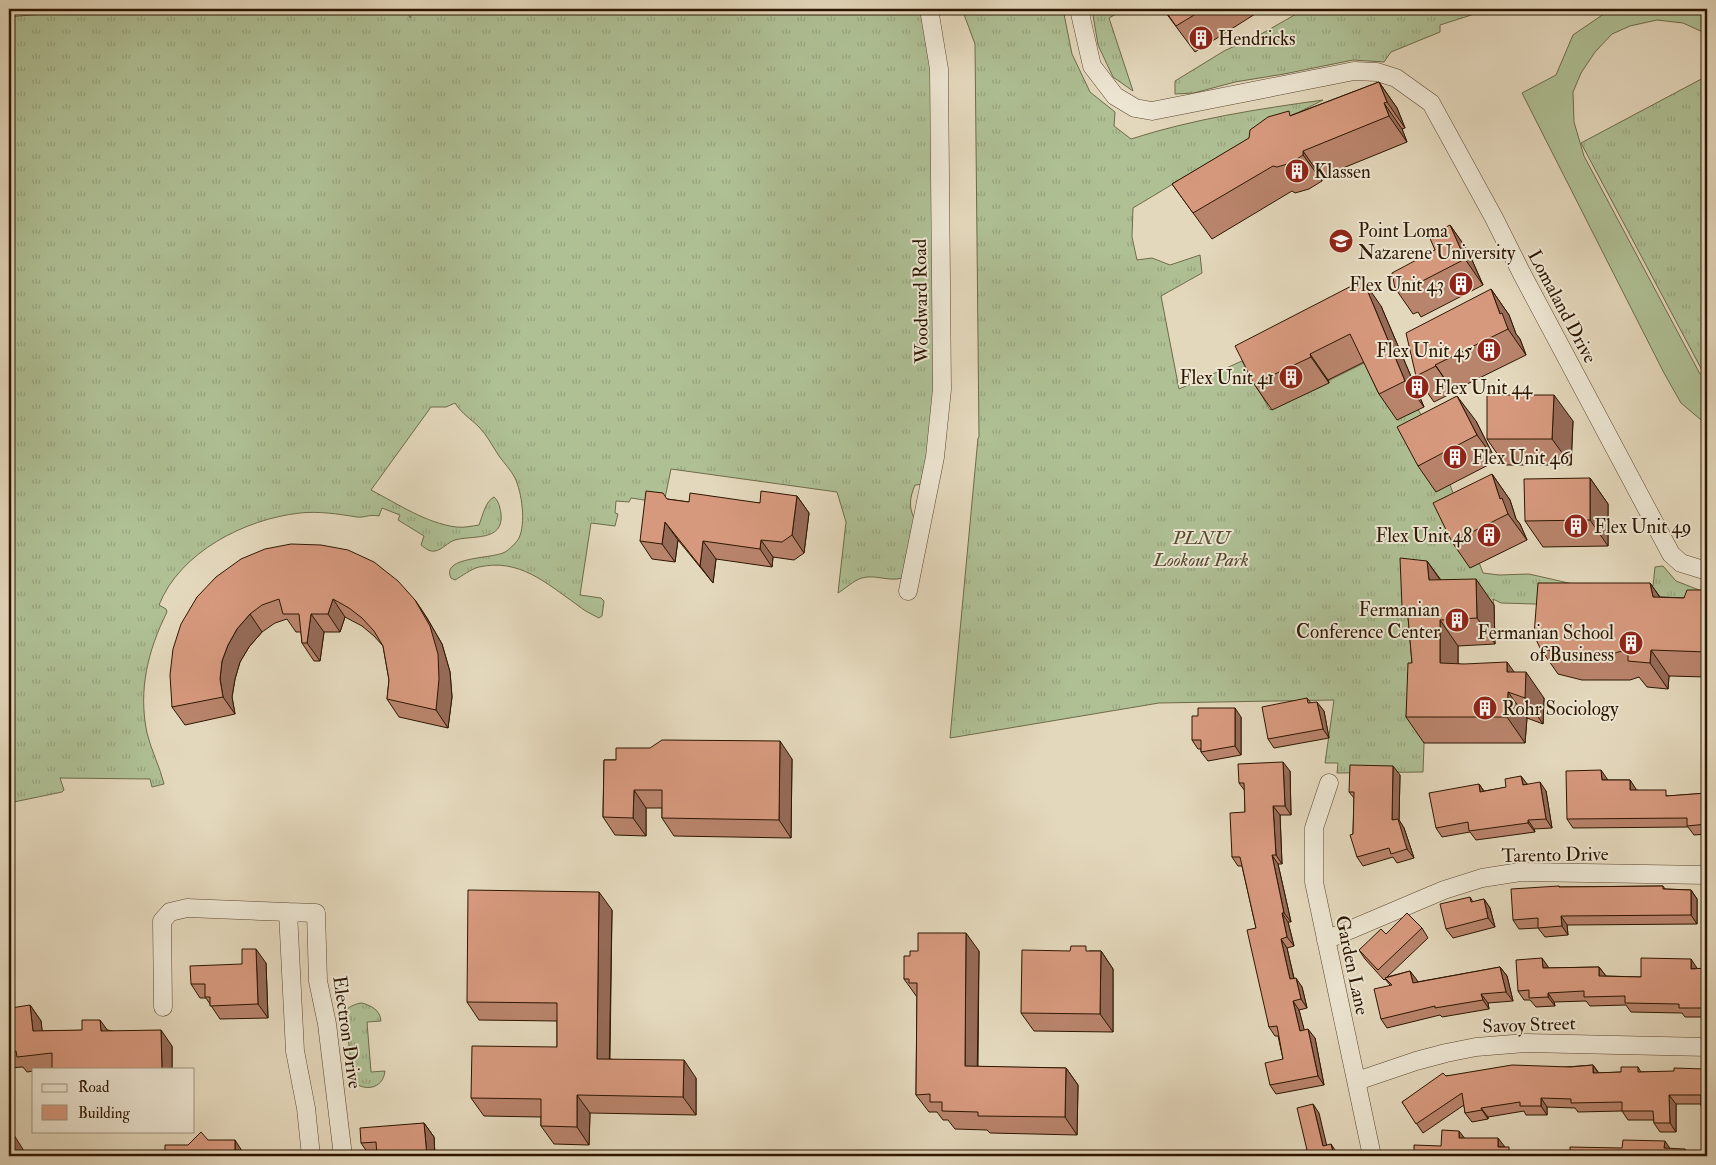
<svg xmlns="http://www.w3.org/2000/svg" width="1716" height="1165" viewBox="0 0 1716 1165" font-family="'IM FELL Double Pica',serif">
  <defs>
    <pattern id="grass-tufts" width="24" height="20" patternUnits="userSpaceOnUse" patternTransform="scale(1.25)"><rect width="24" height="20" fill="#afc095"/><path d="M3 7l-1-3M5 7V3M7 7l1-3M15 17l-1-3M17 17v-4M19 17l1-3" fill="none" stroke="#97a47f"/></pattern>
  </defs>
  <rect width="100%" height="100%" fill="#e4d8bc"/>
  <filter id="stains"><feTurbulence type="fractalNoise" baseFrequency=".004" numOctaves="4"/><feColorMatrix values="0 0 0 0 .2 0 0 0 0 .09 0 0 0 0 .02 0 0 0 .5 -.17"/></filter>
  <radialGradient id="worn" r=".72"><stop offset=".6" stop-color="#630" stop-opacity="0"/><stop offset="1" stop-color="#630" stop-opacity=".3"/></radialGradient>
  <path fill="url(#grass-tufts)" stroke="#6e6b4a" d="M100,9H406L410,18L414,9H924L931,42L936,422L925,484L915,485C910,497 908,507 915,520L902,578C889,582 875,574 862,578C854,580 845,589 838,593L846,522L837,492L671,469L664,503L631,498L629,502L616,501L615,513L618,514L615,526L591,523L580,595L601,598L604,601L602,616L599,618C591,614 583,610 576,604C546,583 519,558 479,567C471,569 462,576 455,580L451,578C440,556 494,559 505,552C509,550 517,542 519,538C526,523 522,493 515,478C511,470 504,463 499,456C493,447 487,435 479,427C471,419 462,414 455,403L446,407H431L371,490C398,504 426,523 456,527C464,528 472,526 479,525C483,515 485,502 494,497C499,501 500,508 501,514C504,542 472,535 455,540C448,542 442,550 435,551C429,552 425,548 421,545L424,536L398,520L400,515L382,508L379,516C368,514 365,518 357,517C338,514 319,511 300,513C245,519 180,552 159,605L166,609L167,612C148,650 138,690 147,733C151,750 160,767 164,784L152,787L150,779L60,778L64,790L62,792L9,803V17Z
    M962,9H1063L1072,54L1090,92L1115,112L1114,126L1131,139C1193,119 1258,109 1323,100L1256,134L1133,208L1132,237L1137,260L1152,258L1170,265L1200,255L1202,273L1161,296L1179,389L1242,361L1270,410L1386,352L1429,429L1483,573L1499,575L1529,574L1573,584L1624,587L1653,586L1655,567L1663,566L1676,581L1707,593V609L1501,603L1493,599L1494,605L1445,587L1426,688L1423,772L1337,773L1338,763H1325L1334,700L1159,703L950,738L978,438L979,437L975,44Z
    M1092,9H1125L1109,18L1133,91L1113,77L1098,45Z
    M1305,9H1490L1440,25V32L1391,52L1384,62L1353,60L1284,74L1235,82L1194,93L1175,94V81L1224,51L1263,33Z
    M1707,76V375L1703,372L1581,143Z
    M362,1003C372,1006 380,1010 381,1021L367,1022L371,1072L385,1071C383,1090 363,1092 351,1080C351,1071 350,1042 347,1036C345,1032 342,1030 341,1026C337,1013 351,1004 362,1003Z"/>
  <path fill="#afc095" stroke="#6e6b4a" d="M1611,9H1707V34L1683,23L1657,20L1630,26L1612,34L1595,52L1581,73L1573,92L1574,122L1584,156L1700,374L1707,379V425L1681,403L1664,373L1522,93L1556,75L1573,35Z"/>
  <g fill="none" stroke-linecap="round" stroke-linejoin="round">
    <defs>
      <path id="street" d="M1079,9L1092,66L1115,96L1135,108L1152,111L1354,71L1377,72L1396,78L1431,103L1494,218L1522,274L1671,554L1681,563L1707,571
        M908,591L935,457L942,389L939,69L929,9
        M1329,783L1314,828V882L1372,1156
        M288,912L316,913L318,981L327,1024L343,1156
        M1326,940L1444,890L1482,878L1520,872L1707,875
        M163,1007L162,921L170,912L187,908L288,912L295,1051L306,1108L311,1156
        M1357,1081L1416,1061L1446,1053L1476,1047L1526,1043L1707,1047"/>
    </defs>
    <use href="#street" stroke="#5b462f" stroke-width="19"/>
    <use href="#street" stroke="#ede6d3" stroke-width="18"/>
  </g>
  <path fill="#b9846c" stroke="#2d1600" d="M1163,9H1263L1195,52Z
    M1379,82L1397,108L1405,128L1402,129L1407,142L1321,177L1322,181L1309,189L1295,193L1292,191L1212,239L1172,184L1292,115Z
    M1450,225L1468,251L1483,285L1421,317L1418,312L1413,314L1395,288L1435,250Z
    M1491,289L1509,315L1516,334L1520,339L1526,355L1453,391L1454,392L1434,402L1416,376Z
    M1381,306L1424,407L1397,420L1379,394L1364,362L1328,380L1329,383L1272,410L1254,384Z
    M1476,421L1496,461L1436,492L1418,466Z
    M1573,421L1571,465H1505L1487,439Z
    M1492,474L1510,500L1516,519L1520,524L1527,540L1470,568L1452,542Z
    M1590,478L1608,504V546L1543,547L1525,521Z
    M797,496L809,513L804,553L794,560L773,557L772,567L716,559L713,583L678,540L675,562L652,559L640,541L667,499L689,502L760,503Z
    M1427,561L1441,580L1494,605L1495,644L1458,646V664L1514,672L1544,698L1543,724L1527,718L1525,743H1424L1406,717L1412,663L1408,616L1402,607Z
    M1650,583L1660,597L1684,598L1707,590V677L1669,676L1668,689L1647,687L1639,677L1630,680H1582L1558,674L1540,648Z
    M197,597L415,600L427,618L442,644L450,672L452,697L448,728L399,717L387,699L389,680L383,646L374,636L362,626L345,617L340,632H324L320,661H314L302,643L301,632H296L287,619L275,623L262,632L249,647L240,662L235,679L232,697L235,714L185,725L172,707Z
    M1307,698L1311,703L1324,711L1329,738L1274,748L1268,739Z
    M1241,717V755L1208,761L1201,752V749H1198L1192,740Z
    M792,759L791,838L674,836L662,818V808H646V836L615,835L603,817L604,760Z
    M1290,771L1291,815H1280L1282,864H1278L1291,922H1288L1294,946L1287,948L1294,978L1302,987L1307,1008L1299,1010L1304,1030L1315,1038L1324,1085L1276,1094L1270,1085L1283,1059L1278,1036H1275L1269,1027L1256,928L1242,866H1238L1232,857L1245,812V791L1239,783Z
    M1400,775L1399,820L1404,828L1414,858L1397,863L1393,857L1363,866L1357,857L1353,834L1354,798L1349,792Z
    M1608,780H1630L1636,790L1669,796L1707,793V834L1694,835L1688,827L1573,828L1567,819Z
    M1479,784L1484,791L1527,784L1546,791L1552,828L1534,829L1535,832L1476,840L1470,832L1442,837L1436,828Z
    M1559,886L1560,887L1663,886L1665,889L1691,890L1697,899V924L1567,925L1568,935L1545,937L1538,928L1519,929L1513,920Z
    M1470,897L1473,902L1484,899L1490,908L1495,927L1453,938L1446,929Z
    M612,910L610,1059L696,1078V1115L590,1113L589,1145L554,1144L541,1126V1117L484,1116L471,1098L557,1047V1021L479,1020L467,1002Z
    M1422,928L1428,938L1387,977L1410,971L1417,982L1500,967L1507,976L1513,1001L1488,1003L1489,1009L1442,1017L1440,1015L1387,1028L1381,1019L1390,985L1385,979L1384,980L1365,959L1359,950L1386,934Z
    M979,951L978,1067L1066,1068L1078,1085L1077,1135L990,1133L987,1130L955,1129L948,1120H943L937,1112H929L916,1095L917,997L904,979L910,956Z
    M1089,951H1101L1113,969V1032L1034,1031L1021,1013Z
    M266,963L268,1018L220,1019L206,998H200L191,984L242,964Z
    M1599,967L1606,976L1641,977L1697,969L1707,968V1017H1685L1682,1013L1631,1012L1626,1005L1590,1006L1586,1001L1554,1002L1555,1006L1536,1007L1530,1000H1524L1518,991L1549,968Z
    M30,1005L41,1021L42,1031L108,1030L172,1046V1069H34V1071L27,1072L23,1067L9,1068V1027L13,1026Z
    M1593,1065L1599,1073L1621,1072L1638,1067L1641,1072H1707V1115L1701,1106V1104H1676V1132H1660L1654,1123V1120H1628L1622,1111L1578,1112L1575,1108L1547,1107V1115H1526L1524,1111L1488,1117V1119L1472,1122L1465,1113L1464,1105L1423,1133L1402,1102L1446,1076Z
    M424,1123L434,1137L435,1156H370L361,1143Z"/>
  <path fill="#966b58" stroke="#2d1600" d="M1379,82L1397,108L1405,128L1387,102Z
    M1384,103L1402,129L1407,142L1389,116Z
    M1303,151L1321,177L1322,181L1303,155Z
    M1450,225L1468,251L1483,285L1465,259Z
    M1363,280L1381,306L1424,407L1405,381Z
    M1491,289L1509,315L1516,334L1520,339L1526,355L1508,329L1500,314Z
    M1310,354L1328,380L1329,383L1311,357Z
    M1435,365L1453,391L1454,392L1436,366Z
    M1554,395L1573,421L1571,465L1552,439Z
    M1457,396L1476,421L1496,461L1477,435Z
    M1492,474L1510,500L1516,519L1520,524L1527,540L1508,514L1500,499Z
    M1590,478L1608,504V546L1590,520Z
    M797,496L809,513L804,553L792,535Z
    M665,522L678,540L675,562L662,544Z
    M761,540L773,557L772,567L760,549Z
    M703,541L716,559L713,583L700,566Z
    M1427,561L1445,587L1429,580Z
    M1476,579L1494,605L1495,644L1477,618Z
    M1650,583L1668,609L1653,597Z
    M333,599L345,617L340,632L328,614Z
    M415,600L427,618L442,644L450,672L452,697L448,728L436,710Z
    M250,614L262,632L249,647L240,662L235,679L232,697L235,714L223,697L220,679L222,661L228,645L237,629Z
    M311,614L324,632L320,661L307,643Z
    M1440,620L1458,646V689L1440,663Z
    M1651,650L1669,676L1668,689L1650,663Z
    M1507,662L1525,687L1526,672L1544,698L1543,724L1507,672Z
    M1508,692L1527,718L1525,743L1507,717Z
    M1317,702L1324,711L1329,738L1323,729Z
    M1235,708L1241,717V755L1235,746Z
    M780,741L792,759L791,838L779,820Z
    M1283,762L1290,771L1291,815L1285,806Z
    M1393,766L1400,775L1399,820L1404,828L1414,858L1407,849L1392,820Z
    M1601,770L1608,780H1602Z
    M1521,776L1528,785H1523Z
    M1630,780L1636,789V799L1630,790Z
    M1540,782L1546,791L1552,828L1546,819Z
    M1479,784L1485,793L1480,792Z
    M634,790L646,808V836L633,818Z
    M1273,806L1280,815L1282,864L1276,855Z
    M1528,820L1534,829L1535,832L1528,823Z
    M1272,855L1278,864L1291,922L1284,913Z
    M1691,890L1697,899V924L1691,915Z
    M599,892L612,910L609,1077L597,1059Z
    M1484,899L1490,908L1495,927L1488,918Z
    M1282,913L1288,922L1294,946L1287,937Z
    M1561,916L1567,925L1568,935L1562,926Z
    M966,933L979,951L977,1084L965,1066Z
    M1281,939L1287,948L1296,988L1290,979Z
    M256,949L266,963L268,1018L258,1004Z
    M1101,951L1113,969V1032L1100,1014Z
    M1542,958L1549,968H1543Z
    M1691,959L1697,968L1691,969Z
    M1500,967L1507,976L1513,1001L1506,992Z
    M1599,967L1606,976V985L1599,976Z
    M1410,971L1417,980L1420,992L1413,983Z
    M1296,978L1302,987L1307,1008L1301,999Z
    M1548,993L1554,1002L1555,1006L1548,997Z
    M1481,994L1488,1003L1489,1009L1483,1000Z
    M1293,1001L1299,1010L1307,1040L1300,1031Z
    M30,1005L41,1021L44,1046L33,1031Z
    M100,1020L111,1035L101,1031Z
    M1308,1029L1315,1038L1324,1085L1318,1076Z
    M161,1030L172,1046V1069H162Z
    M684,1060L696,1078V1115L683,1097Z
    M1593,1065L1599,1074L1593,1073Z
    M1066,1068L1078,1085L1077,1135L1065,1117Z
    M577,1095L590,1113L589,1145L577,1127Z
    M1669,1095L1676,1104V1132L1670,1123Z
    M1541,1098L1547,1107V1115L1541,1106Z
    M1313,1104L1319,1113L1329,1155L1323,1146Z
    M1481,1108L1488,1117V1119L1482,1110Z
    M424,1123L434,1137L435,1156H427Z
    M9,1127L24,1151L21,1156H9Z
    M1459,1131L1466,1140L1459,1138Z
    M1498,1138L1505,1147H1498Z
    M235,1140L244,1154V1156H235Z
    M1665,1141L1671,1150L1664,1148Z
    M1331,1144L1337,1153L1338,1156H1334Z
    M1685,1149L1691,1156H1685Z"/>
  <path fill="#d7997e" stroke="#2d1600" d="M1164,9H1204L1176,26Z
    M1379,82L1387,102L1384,103L1389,116L1303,151V155L1291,163L1277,167L1273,166L1193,213L1172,184L1249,138L1250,130L1268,117L1289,111L1290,116Z
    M1450,225L1465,259L1403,291L1401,286L1395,288L1392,273L1435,250L1429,236Z
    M1363,280L1405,381L1379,394L1350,334L1310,354L1311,357L1254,384L1235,346Z
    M1491,289L1500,314L1502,313L1508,329L1435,365L1436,366L1416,376L1406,333Z
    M1487,395H1554L1552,439H1487Z
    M1457,396L1477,435L1418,466L1397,427Z
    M1492,474L1500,499L1502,498L1508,514L1452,542L1433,503Z
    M1590,478V520L1525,521L1524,479Z
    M646,491L663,493L667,499L689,502L690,493L760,503L761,491L797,496L792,535L782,542L761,540L760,549L703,541L700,566L665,522L662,544L640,541Z
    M291,544L321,545L348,550L374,562L398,581L415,600L430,626L438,654L439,679L436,710L387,699L389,680L383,646L374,631L362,618L349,608L333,599L328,614H311L307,643H302L299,614H283L279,599L262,605L250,614L237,629L228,645L222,661L220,679L223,697L172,707L170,675L173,649L181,624L197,597L216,577L241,559L265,549Z
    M1400,558L1427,561L1429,580L1476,579L1477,618L1440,620V663L1464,664L1507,662V672H1526L1525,698L1508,692L1507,717H1406L1408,663H1412L1407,606L1402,607Z
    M1538,583H1650L1653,597L1684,598L1687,590H1707V652L1651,650L1650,663L1628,661V649L1612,654H1564L1540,648L1534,635Z
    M1307,698L1308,703L1317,702L1323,729L1268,739L1262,707Z
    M1198,708H1235V746L1201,752V740H1192V716H1198Z
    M662,740L780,741L779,820L662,818V790H634L633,818L603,817L604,760H616V748H650Z
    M1283,762L1285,806H1273L1276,855H1272L1284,913H1282L1287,937L1281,939L1290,979L1296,978L1301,999L1293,1001L1300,1031L1308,1029L1318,1076L1270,1085L1265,1063L1283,1059L1277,1026L1269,1027L1247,930L1256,928L1240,857H1232L1230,813L1245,812L1244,783H1239L1238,764Z
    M1350,765L1393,766L1392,820L1398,819L1407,849L1391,854L1389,848L1357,857L1350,835L1353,834L1354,792H1349Z
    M1601,770L1602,780H1630V790H1666V796L1707,793V824L1687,826V818L1567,819L1566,771Z
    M1521,776L1523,785L1540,782L1546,819L1528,820V823L1469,831L1468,822L1436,828L1429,793L1479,784L1480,792L1506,787L1505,779Z
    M1559,886V887L1663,886V889L1691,890V915L1561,916L1562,926L1538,928V918L1513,920L1511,889Z
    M468,890L599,892L597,1059L684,1060L683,1097L577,1095V1127L541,1126V1099L471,1098L472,1046L557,1047V1003L467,1002Z
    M1470,897L1471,902L1484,899L1488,918L1446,929L1440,904Z
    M1407,913L1422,928L1378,970L1359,950L1381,929L1386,934Z
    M918,933H966L965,1066L1066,1068L1065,1117L978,1116V1112L942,1111V1102H930V1094L916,1095L917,983H909V979H904V956H910V951H918Z
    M1071,946H1086V951H1101L1100,1014L1021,1013L1022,950L1070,951Z
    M242,949H256L258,1004L210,1006V997H205V984H191L190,966L242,964Z
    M1542,958L1543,968L1599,967V976L1641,977V958L1691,959V969L1707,968V1008H1679V1004L1625,1003V996L1584,997V991L1548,993V997L1529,998V990L1518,991L1516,960Z
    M1500,967L1506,992L1481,994L1483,1000L1435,1008V1006L1381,1019L1374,989L1392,985L1385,978L1410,971L1413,983Z
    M30,1005L33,1031L82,1030V1020H100L101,1031L161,1030L162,1069H52V1053L17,1057L16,1051L9,1052V1027L13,1026L11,1008Z
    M1512,1065L1570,1067L1593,1065V1073L1621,1072V1067H1638V1072L1674,1071V1068L1704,1069V1072H1707V1106H1701V1095H1669L1670,1123H1654L1653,1111H1622V1102L1571,1103V1099L1541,1098V1106H1520V1102L1481,1108L1482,1110L1465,1113L1462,1093L1416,1124L1402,1102L1443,1073L1446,1076Z
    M1313,1104L1323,1146L1331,1144L1334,1156H1285L1307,1150L1297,1108Z
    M424,1123L427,1156H377L376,1142L361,1143L360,1128Z
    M9,1128L14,1138L9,1147Z
    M1442,1130L1459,1131V1138H1498V1147H1509V1151L1570,1153V1147L1622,1148L1623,1140L1665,1141L1664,1148L1685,1149V1156H1414V1145L1441,1146Z
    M201,1132L208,1140H235V1156H165V1145H188Z"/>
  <defs>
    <symbol id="building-disc" viewBox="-11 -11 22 22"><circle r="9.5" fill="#8f2418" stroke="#ede6d3"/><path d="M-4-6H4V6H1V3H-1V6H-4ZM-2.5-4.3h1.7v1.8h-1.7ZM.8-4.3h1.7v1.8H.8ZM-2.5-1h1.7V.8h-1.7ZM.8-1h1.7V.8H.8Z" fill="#fff"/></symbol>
    <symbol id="university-disc" viewBox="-11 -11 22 22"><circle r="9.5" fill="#8f2418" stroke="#ede6d3"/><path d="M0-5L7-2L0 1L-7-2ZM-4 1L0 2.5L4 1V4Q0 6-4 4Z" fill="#fff"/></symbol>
  </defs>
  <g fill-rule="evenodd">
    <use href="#building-disc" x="1187" y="24" width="28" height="28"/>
    <use href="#building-disc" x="1283" y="157" width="28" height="28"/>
    <use href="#university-disc" x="1327" y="227" width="28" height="28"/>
    <use href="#building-disc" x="1447" y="270" width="28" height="28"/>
    <use href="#building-disc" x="1475" y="336" width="28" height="28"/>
    <use href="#building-disc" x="1277" y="363" width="28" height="28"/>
    <use href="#building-disc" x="1403" y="373" width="28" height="28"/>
    <use href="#building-disc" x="1441" y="443" width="28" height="28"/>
    <use href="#building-disc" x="1562" y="512" width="28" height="28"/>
    <use href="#building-disc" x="1475" y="521" width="28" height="28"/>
    <use href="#building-disc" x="1443" y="606" width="28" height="28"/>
    <use href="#building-disc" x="1617" y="629" width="28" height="28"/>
    <use href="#building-disc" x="1471" y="694" width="28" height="28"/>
  </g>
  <g text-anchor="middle" stroke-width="4" stroke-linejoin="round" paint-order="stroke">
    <g font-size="19" fill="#2d1600" stroke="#ede6d3" text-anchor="start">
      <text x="1218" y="45">Hendricks</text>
      <text x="1314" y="178">Klassen</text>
      <text x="1358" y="237">Point Loma<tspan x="1358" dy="22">Nazarene University</tspan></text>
      <text x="1444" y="291" text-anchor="end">Flex Unit 43</text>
      <text x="1472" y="357" text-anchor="end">Flex Unit 45</text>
      <text x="1274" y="384" text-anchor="end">Flex Unit 41</text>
      <text x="1434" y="394">Flex Unit 44</text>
      <text x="1472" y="464">Flex Unit 46</text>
      <text x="1594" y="533">Flex Unit 49</text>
      <text x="1472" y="542" text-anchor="end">Flex Unit 48</text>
      <text x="1440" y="616" text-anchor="end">Fermanian<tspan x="1440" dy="22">Conference Center</tspan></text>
      <text x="1614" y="639" text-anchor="end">Fermanian School<tspan x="1614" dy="22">of Business</tspan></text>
      <text x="1502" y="715">Rohr Sociology</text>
    </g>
    <g font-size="19" fill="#2d1600" stroke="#ede6d3">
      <text transform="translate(920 301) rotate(-91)" y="7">Woodward Road</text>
      <text transform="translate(1563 306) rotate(62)" y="7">Lomaland Drive</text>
      <text transform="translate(1555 854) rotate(-1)" y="7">Tarento Drive</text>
      <text transform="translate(1353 965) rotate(78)" y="7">Garden Lane</text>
      <text transform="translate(1529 1024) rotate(-2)" y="7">Savoy Street</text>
      <text transform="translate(348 1032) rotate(82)" y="7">Electron Drive</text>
    </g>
    <g font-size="19" font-style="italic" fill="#54492d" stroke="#ede6d3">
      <text x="1201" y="544">PLNU<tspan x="1201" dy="22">Lookout Park</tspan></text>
    </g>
  </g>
  <rect width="1716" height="1165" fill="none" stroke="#e4d8bc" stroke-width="30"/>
  <rect x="10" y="10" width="1696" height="1145" fill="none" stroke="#2d1600" stroke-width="2.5"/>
  <rect x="15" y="15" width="1686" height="1135" fill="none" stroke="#2d1600"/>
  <rect x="32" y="1068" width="162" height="65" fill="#ede6d3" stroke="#a0937f"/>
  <rect x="42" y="1084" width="25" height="8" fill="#ede6d3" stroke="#a0937f"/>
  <text x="78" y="1092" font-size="15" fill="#2d1600">Road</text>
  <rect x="42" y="1105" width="25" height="15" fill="#d7997e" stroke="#a0937f"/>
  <text x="78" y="1118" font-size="15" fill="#2d1600">Building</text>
  <rect width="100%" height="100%" filter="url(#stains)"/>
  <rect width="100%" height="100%" fill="url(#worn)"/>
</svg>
